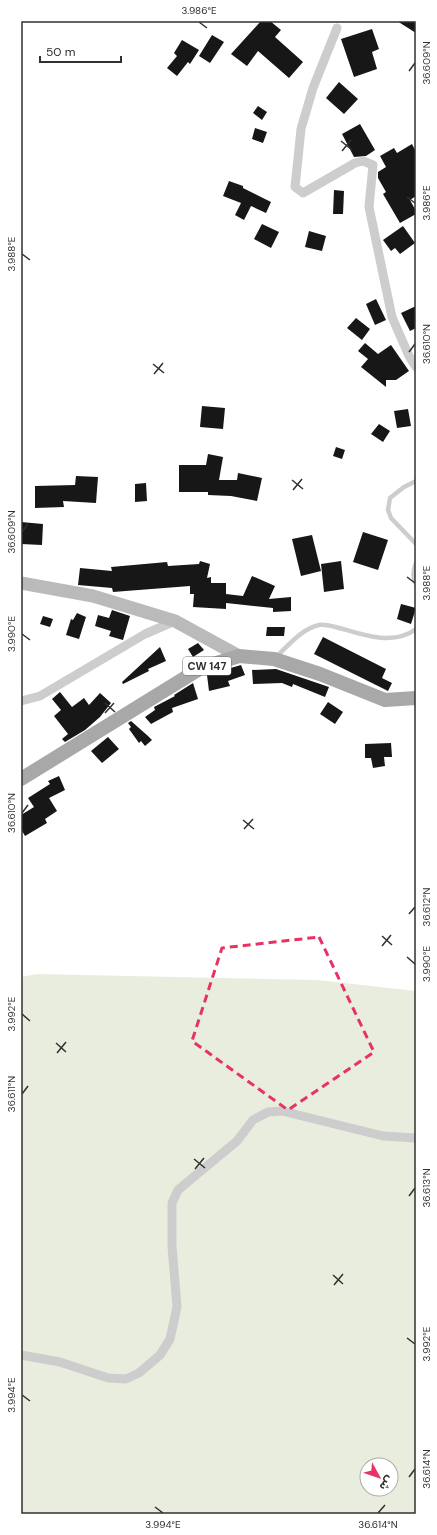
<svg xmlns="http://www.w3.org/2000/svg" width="437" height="1535" viewBox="0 0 437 1535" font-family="'DM Sans','Noto Sans Arabic',sans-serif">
  <rect width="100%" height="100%" fill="#fff"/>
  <path fill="#e9edde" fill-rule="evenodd" d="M37,974L317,980L416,991V1514H21V977ZM367,1465H391V1489H367Z"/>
  <path fill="#171717" d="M261,21H270L281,30L275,37L303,62L289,78L258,51L247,66L231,54Z
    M397,21H416V33Z
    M372,29L379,49L372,52L377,69L354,77L341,39Z
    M212,35L224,42L210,63L199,56Z
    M182,40L199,50L190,64L188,62L177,76L167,68L177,56L174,53Z
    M339,82L358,99L344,114L326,98Z
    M258,106L267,112L262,120L253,113Z
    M360,124L375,150L366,156L354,157L342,134Z
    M255,128L267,132L263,143L252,139Z
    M412,144L416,152V196L410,200L416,211V214L400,223L383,194L386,192L378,178V172L386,167L380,156L394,148L397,153Z
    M229,181L243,186V188L271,202L266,213L251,206L244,220L235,215L241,203L223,196Z
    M334,190L344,191L343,214H333Z
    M262,224L279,232L271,248L254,239Z
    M403,226L415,243L400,254L395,248L391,251L383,240Z
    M309,231L326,236L322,251L305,247Z
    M376,299L386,320L375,325L366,304Z
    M416,306V328L410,331L401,313Z
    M356,318L370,329L362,340L347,328Z
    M365,343L378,354L391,345L409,371L396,380H386V387L361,367L368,359L358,351Z
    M202,406L225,408L223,429L200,427Z
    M408,409L411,426L397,428L394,411Z
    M379,424L390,431L383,442L371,434Z
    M336,447L345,450L342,459L333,456Z
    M208,454L223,457L219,480H237L238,473L262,478L257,501L231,496L208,495V492H179V465H206Z
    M76,476L98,477L96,503L63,501L64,507L35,508V486L75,485Z
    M146,483L147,501L135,502V484Z
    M21,522L43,524L42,545L21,544Z
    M363,532L388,540L378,570L353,562Z
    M312,535L321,571L301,576L292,539Z
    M200,561L210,564L207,578L211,577V583H226V594L243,596L252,576L275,586L269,599L291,597V611L273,612V608L226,603V609L193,607L194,594H190V586L113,592L112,588L78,585L80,568L112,571L111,567L167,562L168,566L199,564Z
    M341,561L344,589L324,592L321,564Z
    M401,604L416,608L411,624L397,619Z
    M112,610L130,616L123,640L109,636L111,631L95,626L98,615L109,618Z
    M77,613L86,617L79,639L66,635L71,619L73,620Z
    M43,616L53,619L50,627L40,624Z
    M267,627H285L284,636H266Z
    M323,637L386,669L382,678L392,683L388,691L314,654Z
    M198,643L204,650L193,657L188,649Z
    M160,647L166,661L148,669L149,671L123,684L122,682Z
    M241,665L245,675L228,681L230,686L209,691L207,675Z
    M276,669L329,687L325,697L293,684L292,687L282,683L253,684L252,670Z
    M193,683L198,699L172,708L173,712L151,724L145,717L155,710L154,707L175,696L174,695Z
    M60,692L72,707L84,698L89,705L100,693L111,703L100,717L85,730L65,742L62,739L68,734L54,716L61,710L52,699Z
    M328,702L343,712L335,724L320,714Z
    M131,721L148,736L152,740L145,746L141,741L139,743L129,729L131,727L128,723Z
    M108,737L119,749L102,763L91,751Z
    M391,743L392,757H384L385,766L373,768L371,758H365V744Z
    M59,776L65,790L49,798L57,811L45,819L47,823L25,836L21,829V815L34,807L28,798L50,784L48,781Z"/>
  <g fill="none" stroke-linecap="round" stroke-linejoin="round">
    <path stroke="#cdcdcd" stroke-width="4.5" d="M416,481L404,487L390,498L388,510L391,518L416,544
      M416,563C413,570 412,577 416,584
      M275,658C288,646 301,629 319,625C327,624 335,627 343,629C366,636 395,645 416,629"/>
    <path stroke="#cdcdcd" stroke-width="9" d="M337,28L313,88L301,129L295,187L303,193L355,163L363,161L373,165L369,207L392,317L409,356L416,367
      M21,701L40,696L145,634L175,621
      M21,1355L60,1362L108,1378L126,1379L139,1373L160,1355L170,1339L177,1307L172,1246V1203L178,1190L237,1141L253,1120L268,1112L282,1111L383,1136L416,1138"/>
    <path stroke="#bababa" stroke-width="13" d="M21,583L93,596L175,621L239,656"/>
    <path stroke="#a8a8a8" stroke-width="14" d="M21,779L201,668L239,656L274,659L320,674L385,700L416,698"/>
  </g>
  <path fill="none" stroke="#e73364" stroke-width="3" stroke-dasharray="8 5" stroke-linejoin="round" d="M319,937L374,1052L288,1110L192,1041L222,948Z"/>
  <path fill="none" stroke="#303030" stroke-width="1.5" d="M199,22L207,28M409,71L415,63M341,141L352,150M342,151L351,140M407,197L415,203M22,254L30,260M409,352L415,344M153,364L164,373M154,374L163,363M292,480L303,489M293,490L302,479M22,532L28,524M407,577L415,583M22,634L30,640M105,703L115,712M105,713L114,703M22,813L28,805M243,820L254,829M244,829L253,819M409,914L415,907M382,936L392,945M382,946L391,935M407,957L415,964M22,1014L30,1021M56,1043L66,1052M57,1053L66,1042M22,1094L28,1086M194,1159L205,1168M195,1169L204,1158M409,1196L415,1188M333,1275L343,1284M334,1285L343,1274M407,1338L415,1344M22,1395L30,1401M409,1477L415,1469M155,1507L163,1513M378,1513L385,1505"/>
  <g text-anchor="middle" stroke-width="4" stroke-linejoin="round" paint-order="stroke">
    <rect fill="#fff" stroke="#6e6e6e" stroke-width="1" x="183" y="657" width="48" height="18" rx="3"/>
    <g font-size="11" font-weight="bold" fill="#303030">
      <text x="207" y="670">CW 147</text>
    </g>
  </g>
  <rect width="437" height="1535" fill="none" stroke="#ffffff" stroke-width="44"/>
  <g transform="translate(379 1477) rotate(130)"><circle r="19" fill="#ffffff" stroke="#acacac"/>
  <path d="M0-3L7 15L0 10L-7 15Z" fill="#e73364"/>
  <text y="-6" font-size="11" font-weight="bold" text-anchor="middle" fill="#303030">ش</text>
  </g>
  <path d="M40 56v6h81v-6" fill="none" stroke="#303030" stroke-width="2"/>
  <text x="46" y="56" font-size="12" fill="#303030" stroke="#ffffff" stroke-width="3" paint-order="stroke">50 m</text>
  <rect x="22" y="22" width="393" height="1491" fill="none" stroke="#303030" stroke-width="1.5"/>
  <g font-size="10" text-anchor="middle" fill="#303030">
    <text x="199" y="14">3.986°E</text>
    <text transform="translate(426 63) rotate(-90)" y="4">36.609°N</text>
    <text transform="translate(426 203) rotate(-90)" y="4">3.986°E</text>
    <text transform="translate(11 254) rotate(-90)" y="4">3.988°E</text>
    <text transform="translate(426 344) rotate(-90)" y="4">36.610°N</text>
    <text transform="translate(11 532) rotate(-90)" y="4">36.609°N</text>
    <text transform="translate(426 583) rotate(-90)" y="4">3.988°E</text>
    <text transform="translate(11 634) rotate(-90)" y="4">3.990°E</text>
    <text transform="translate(11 813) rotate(-90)" y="4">36.610°N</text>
    <text transform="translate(426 907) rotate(-90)" y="4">36.612°N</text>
    <text transform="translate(426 964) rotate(-90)" y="4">3.990°E</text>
    <text transform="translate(11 1014) rotate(-90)" y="4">3.992°E</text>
    <text transform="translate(11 1094) rotate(-90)" y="4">36.611°N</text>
    <text transform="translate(426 1188) rotate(-90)" y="4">36.613°N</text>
    <text transform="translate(426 1344) rotate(-90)" y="4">3.992°E</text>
    <text transform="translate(11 1395) rotate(-90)" y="4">3.994°E</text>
    <text transform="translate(426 1469) rotate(-90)" y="4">36.614°N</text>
    <text x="163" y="1528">3.994°E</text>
    <text x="378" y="1528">36.614°N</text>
  </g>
</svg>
